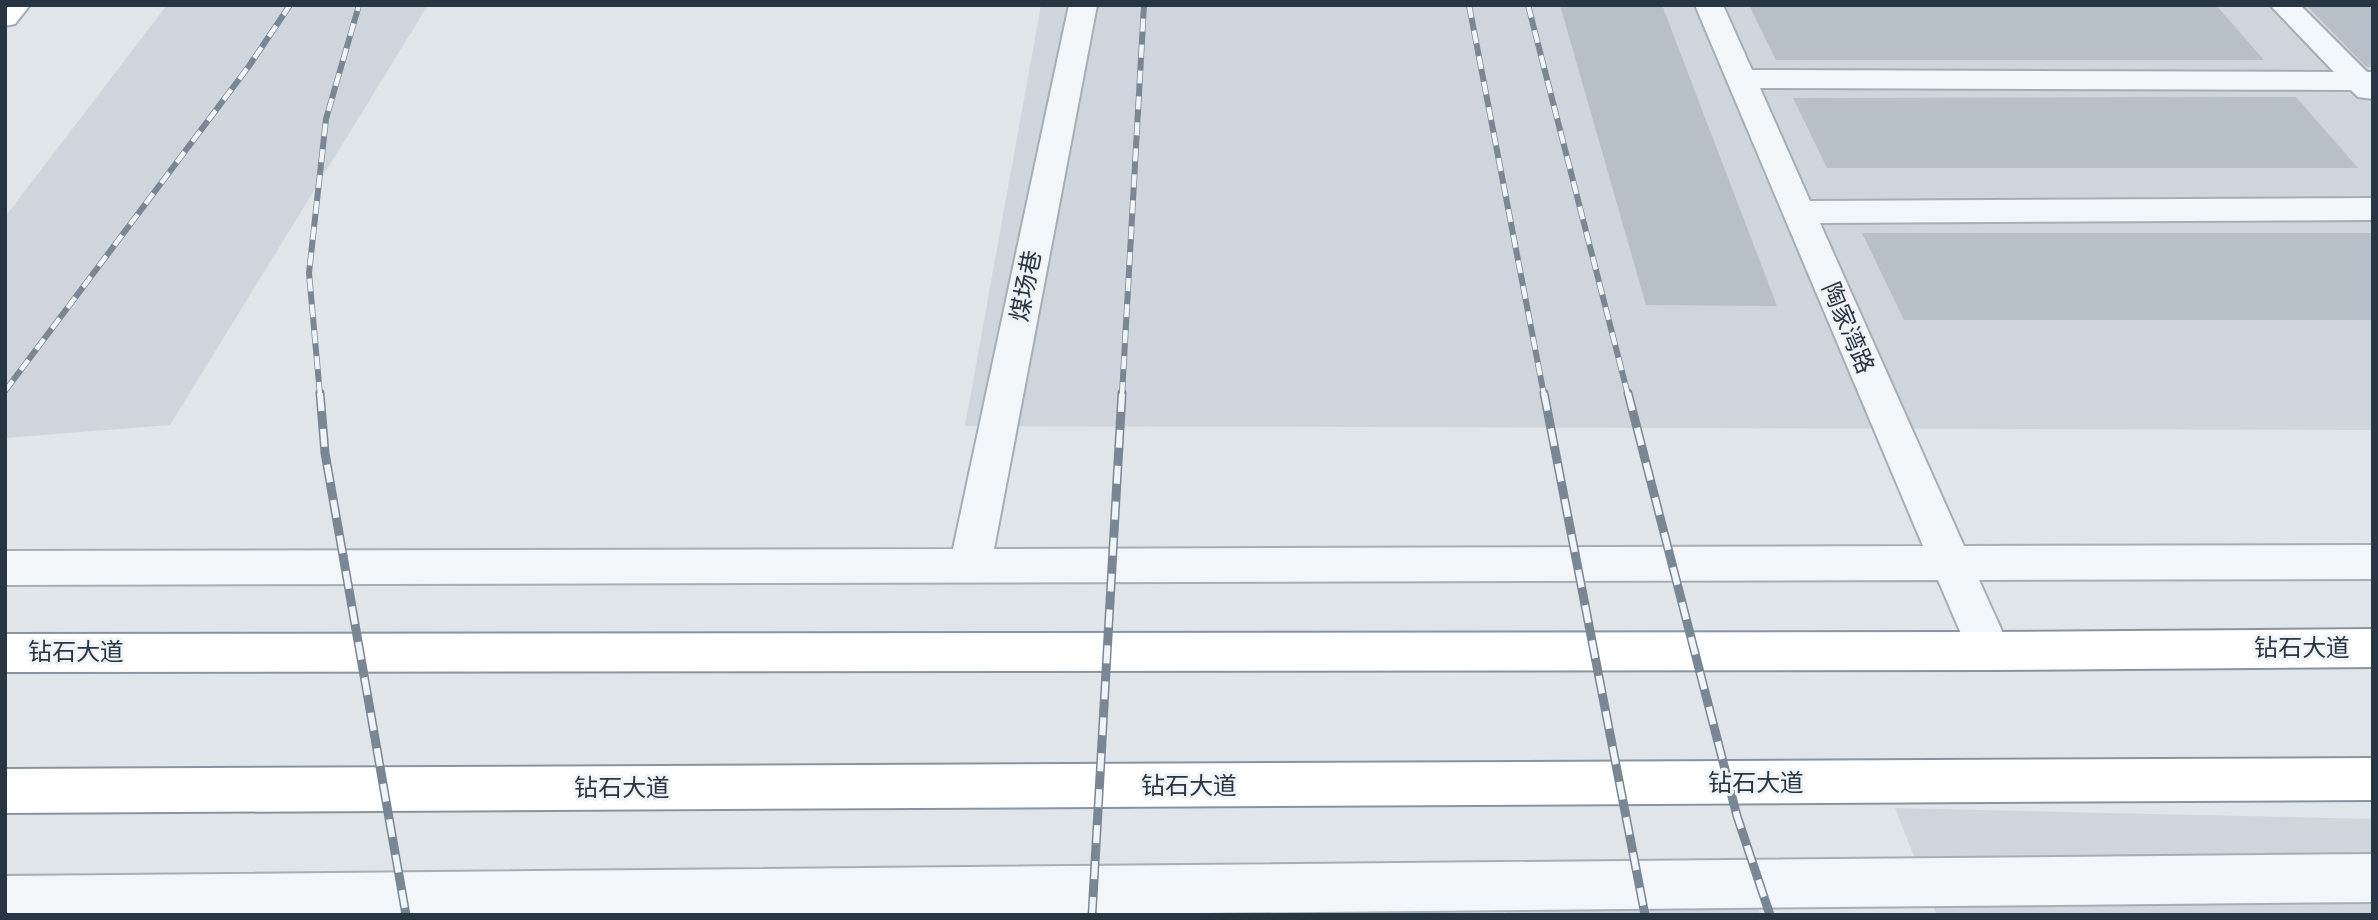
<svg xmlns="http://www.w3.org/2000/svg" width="2378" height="920" viewBox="0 0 2378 920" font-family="Mulish,'Noto Sans SC',sans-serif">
  <rect width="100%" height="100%" fill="#e0e5ea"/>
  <path fill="#ced5dc" d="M167,5H428L170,425L5,438V217Z
    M1041,5H2373V430L965,426Z
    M1895,808L2373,819V915H1937Z
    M1753,883L1760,915H1506L1502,886Z"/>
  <path fill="#b7bfc8" d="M1560,5H1662L1777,306L1646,305Z
    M1749,5H2216L2264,60H1776Z
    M2308,7H2373V67H2366Z
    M2296,97L2358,168H1827L1793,98Z
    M1862,233H2373V320H1904Z"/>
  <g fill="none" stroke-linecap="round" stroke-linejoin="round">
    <defs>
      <path id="minor" d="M1069,5H1097L994,549L1923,546L1695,5H1723L1752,70L2334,72L2270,5H2300L2367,72H2373V99L2358,97L2351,90L1760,88L1810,201L2373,198V220L1820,223L1964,546L2373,545V579L1979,580L2011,651L2004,664L1989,670L1974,664L1938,580L5,585V551L953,549Z
        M2373,854V902L992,915H5V876Z"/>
      <path id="major" d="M5,5H30L15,24L5,26Z"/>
      <path id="highway" d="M2373,629V667L1989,670L5,672V634L1989,632Z
        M2373,758V800L5,813V769Z"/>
    </defs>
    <use href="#minor" stroke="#a5adb5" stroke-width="4"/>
    <use href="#major" stroke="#9fabb7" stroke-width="4"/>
    <use href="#highway" stroke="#8795a2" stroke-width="4"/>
    <use href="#minor" fill="#f3f6f8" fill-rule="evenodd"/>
    <use href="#major" fill="#fff" fill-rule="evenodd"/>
    <use href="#highway" fill="#fff" fill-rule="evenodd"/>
    <defs>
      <path id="rail-far1" d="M1469,5L1544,395
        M1528,5L1628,395
        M5,391L249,66L290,5
        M320,395L309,273L326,119L359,5
        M1122,395L1144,5"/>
      <path id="rail" d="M320,393L325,453L406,915
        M1544,393L1645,915
        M1628,393L1737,816L1770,915
        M1092,915L1122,393"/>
    </defs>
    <use href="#rail-far1" stroke="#798795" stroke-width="6"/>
    <use href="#rail" stroke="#798795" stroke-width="9"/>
    <use href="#rail-far1" stroke="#f0f4f7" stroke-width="4.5" stroke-dasharray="13" stroke-linecap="butt"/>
    <use href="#rail" stroke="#f0f4f7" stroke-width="6" stroke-dasharray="18" stroke-linecap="butt"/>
  </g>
  <g text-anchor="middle" stroke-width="6" stroke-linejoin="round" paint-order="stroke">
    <g font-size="24" fill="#283543" stroke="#f0f4f7">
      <text transform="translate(1026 286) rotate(-79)" y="8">煤场巷</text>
      <text transform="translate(1848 328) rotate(67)" y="8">陶家湾路</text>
      <text x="2302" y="656">钻石大道</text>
      <text x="76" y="660">钻石大道</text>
      <text x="1756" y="791">钻石大道</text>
      <text x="1189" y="794">钻石大道</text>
      <text x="622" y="796">钻石大道</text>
    </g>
  </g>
  <rect width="2378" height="920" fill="none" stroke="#283543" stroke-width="14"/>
</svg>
